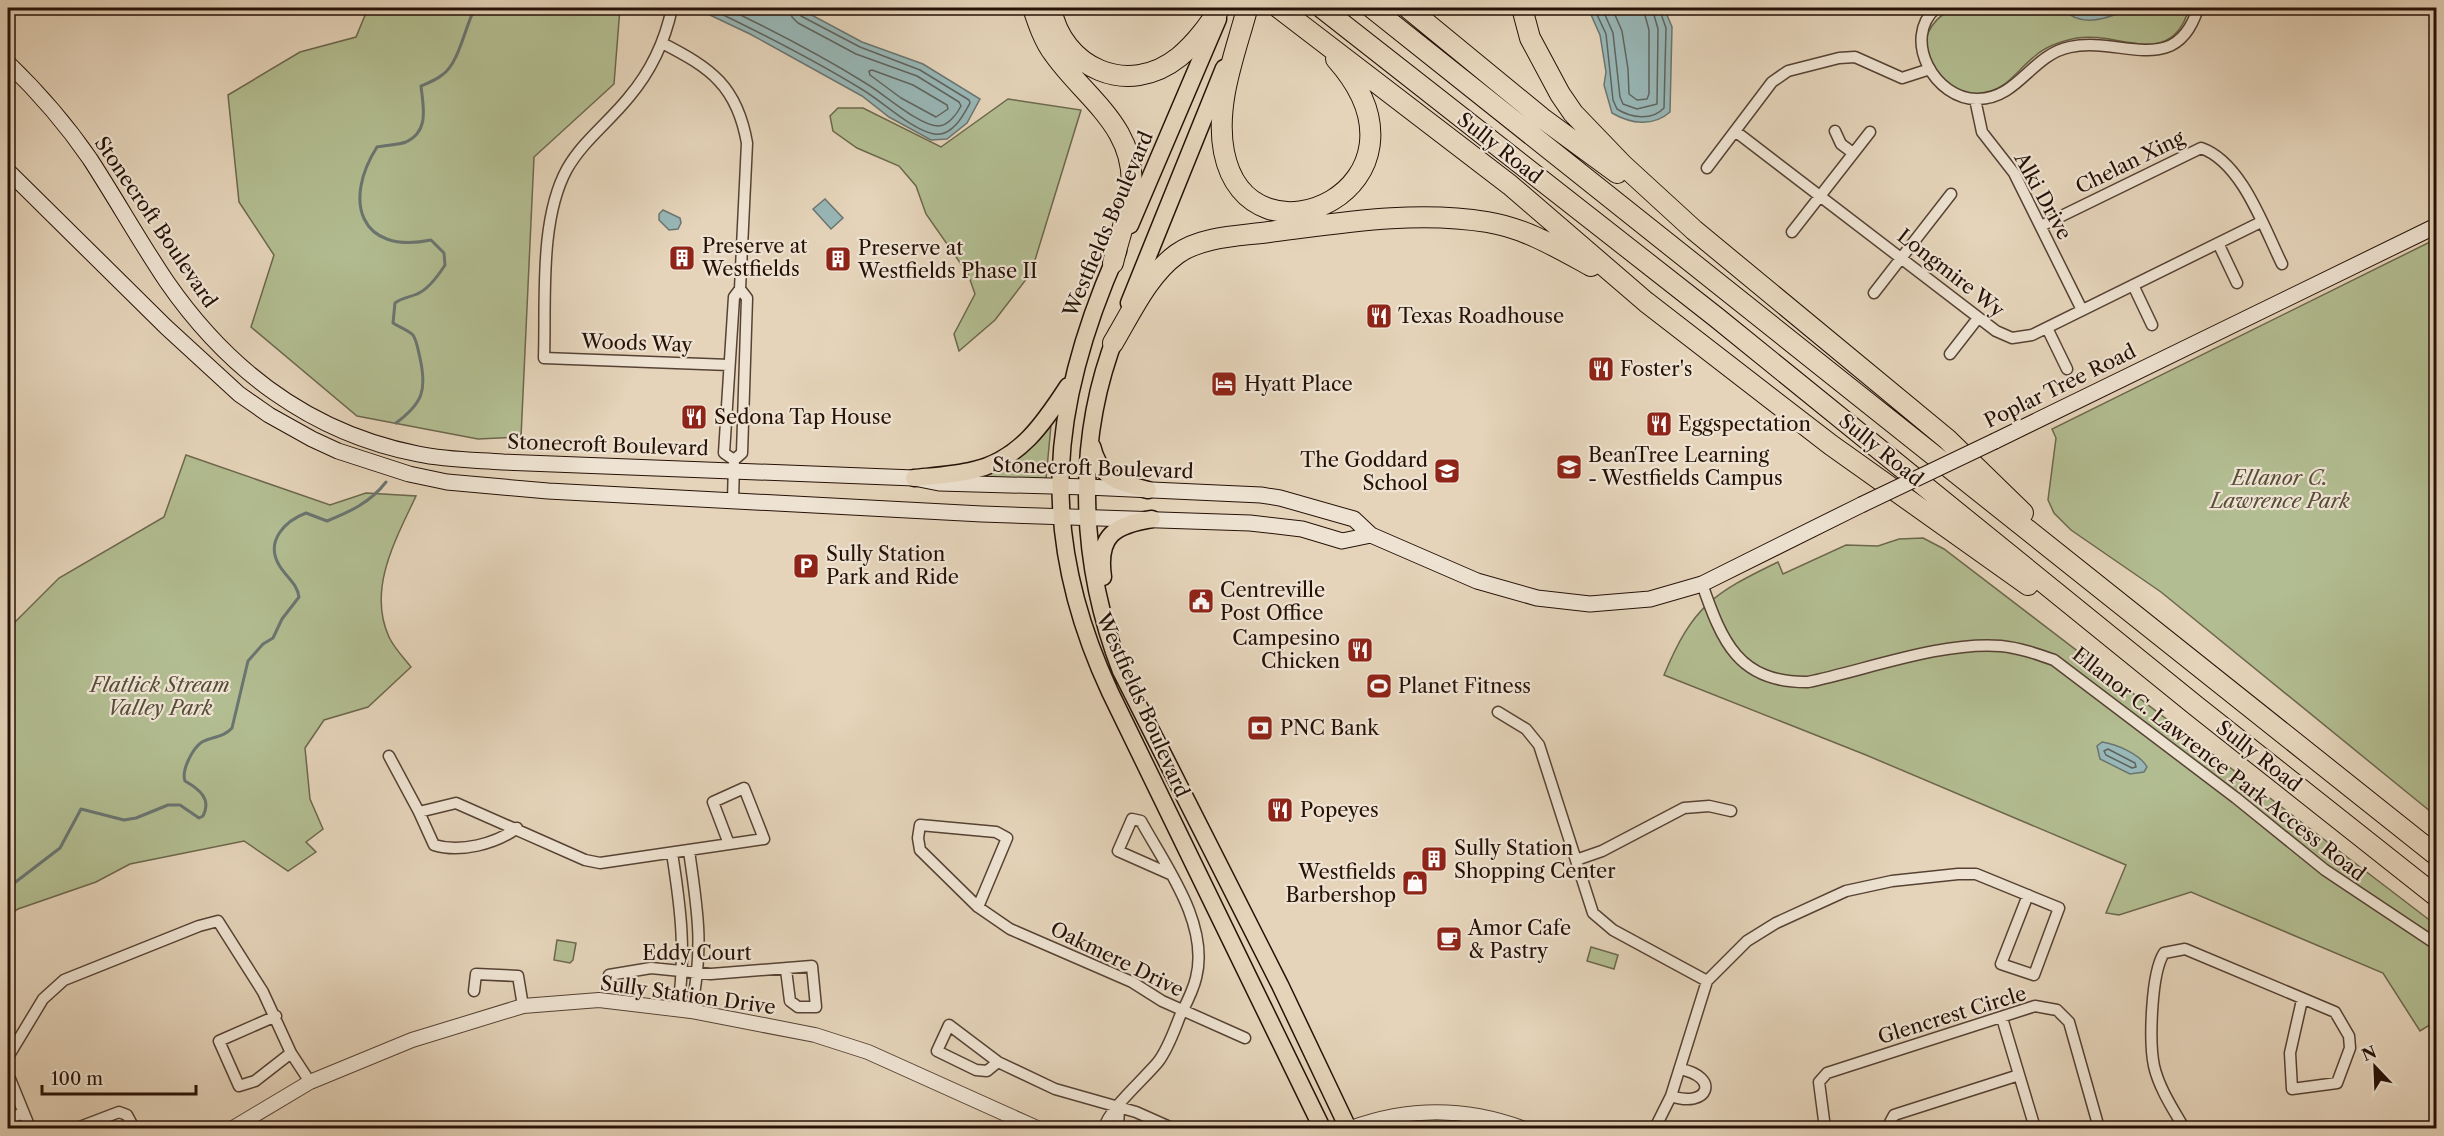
<svg xmlns="http://www.w3.org/2000/svg" width="2444" height="1136" viewBox="0 0 2444 1136" font-family="'Libre Caslon Text',serif">
  <rect width="100%" height="100%" fill="#e5d4ba"/>
  <filter id="stains"><feTurbulence type="fractalNoise" baseFrequency=".00333" numOctaves="4"/><feColorMatrix values="0 0 0 0 .2 0 0 0 0 .09 0 0 0 0 .02 0 0 0 .5 -.17"/></filter>
  <radialGradient id="worn" r=".72"><stop offset=".6" stop-color="#630" stop-opacity="0"/><stop offset="1" stop-color="#630" stop-opacity=".3"/></radialGradient>
  <path fill="#b2bd91" stroke="#6c674c" stroke-width="1.5" d="M368,8H620L614,84L534,157L521,437L478,439L357,416L251,327L274,255L239,202L228,95L300,52L356,37Z
    M1953,8H2189C2172,71 2118,31 2077,38C2062,41 2046,46 2035,56C2017,70 2005,92 1980,94C1951,95 1917,63 1928,33C1933,21 1942,14 1953,8Z
    M1008,99L1081,110L1031,273L995,320L959,351L954,334L975,294L968,274L926,214L916,186L899,166L857,148L833,131L830,116L838,108H863L941,147Z
    M2436,239V816L2161,592L2071,530L2054,513L2048,500L2056,438L2052,429Z
    M1051,425L1046,479L971,477Z
    M186,455L330,505L366,493L416,496C396,539 367,589 389,637C394,648 404,658 411,667L368,707L324,720L305,748L310,799L323,829L306,842L316,852L288,871L244,841L130,864L96,882L18,909L8,915V629L59,578L164,517Z
    M1923,538L1944,549L2436,925V1014L2433,1023L2420,1031L2383,973L2191,892L2119,915L2106,913L2126,865L1866,755L1664,675C1693,606 1712,594 1778,562L1783,574L1846,545L1878,546L1899,539Z
    M557,940L576,943L573,960L570,963L554,960Z
    M1591,947L1618,955L1614,969L1587,961Z"/>
  <path fill="#98b7b7" stroke="#6a7571" stroke-width="1.5" d="M695,8H803L804,11L862,42L923,64L980,99L967,123L947,139L931,140L889,117L862,96L750,34Z
    M1588,8H1664L1672,27L1670,112C1653,127 1631,124 1612,113L1604,85L1606,72L1600,35Z
    M2064,9V8H2130C2110,18 2080,29 2064,9Z
    M825,199L843,218L831,229L813,209Z
    M663,210L680,218L681,223L678,229L669,230L659,220V214Z
    M2102,742C2116,744 2140,754 2147,767L2144,772L2130,774L2100,759L2097,746Z"/>
  <g fill="none" stroke-linecap="round" stroke-linejoin="round">
    <path stroke="#5f645f" stroke-width="1.5" d="M709,8C761,33 814,60 863,90C883,102 912,130 934,134C952,137 963,116 970,103L969,100L920,70L860,47L801,16L797,8
      M726,8C774,31 822,56 867,84C884,94 918,125 938,126C948,126 957,114 961,106L959,102L917,76L856,54L798,23L792,17L790,8
      M1594,8L1606,34L1613,100L1617,109C1631,118 1652,121 1664,108L1666,28L1659,8
      M1602,8L1613,33L1620,97L1623,104L1637,109L1657,104L1658,29L1652,8
      M1612,8L1622,31L1628,69L1629,94L1637,100L1647,99L1649,94V30L1643,8
      M872,70L913,85L947,105L948,109L936,117L901,98L870,75L869,71Z
      M2108,749L2135,763L2136,767L2132,768L2106,755L2104,751Z"/>
    <path stroke="#6a7571" stroke-width="3" d="M396,423C423,403 427,390 420,358C418,350 417,341 413,335C408,330 399,327 393,323L395,303C403,297 408,298 417,294C429,289 438,276 445,265L444,253L431,240C359,255 343,200 377,147C386,145 398,145 406,142C430,131 423,106 421,86C428,83 436,80 442,75C459,64 465,26 475,8
      M8,893L13,884L60,848L81,809L124,820L136,818L168,805H180L199,818L203,816C212,799 199,789 185,781C181,770 193,748 202,742C213,736 223,738 232,728L248,661L263,644L273,638L282,619L299,597C297,583 286,577 279,565C265,541 285,521 306,513L327,521C349,512 370,503 386,482"/>
    <defs>
      <path id="minor" d="M672,8C665,41 651,71 629,97C609,122 583,141 567,169C539,220 546,301 544,358L729,365
        M1936,8C1901,39 1935,100 1978,99C2019,98 2031,55 2070,47C2121,36 2176,79 2198,8
        M662,43C711,68 737,86 747,143L740,289L734,297L724,453L734,460
        M1975,99L1982,132L2014,173L2082,310
        M1735,131L1996,331L2012,338L2032,335L2261,222
        M1835,131L1841,144L1853,153
        M1707,168L1772,82L1788,71L1839,58L1855,57L1902,78L1930,69
        M2041,226L2201,148C2242,162 2264,228 2282,264
        M1792,232L1870,132
        M2218,243L2237,283
        M2133,285L2152,325
        M1874,293L1951,194
        M2047,328L2067,369
        M1950,354L1978,318
        M734,460L742,453L747,298L740,289
        M733,500L734,464
        M1702,584C1722,641 1738,683 1808,682C1866,670 1943,641 2001,646C2020,648 2037,654 2054,660L2236,798L2325,870L2436,944
        M1498,712L1526,729L1539,745L1593,913L1613,930L1707,981
        M389,756L419,812L456,803L585,860L600,863L764,839L744,788L713,802L729,844
        M419,812L434,845C460,853 496,844 517,828
        M689,851C698,912 704,949 691,1011
        M672,853C681,910 686,951 678,1009
        M1576,860L1602,851L1684,808L1709,806L1731,811
        M978,907L1007,838L996,832L920,825L918,838L920,850L978,907L1010,929L1132,982L1162,1001L1245,1038
        M609,975L651,968L711,974L812,966L816,1007H798L790,1001L786,970
        M474,991L476,974L518,976L523,1006
        M276,1016L219,1041L239,1086L255,1081L291,1053
        M2002,1018L2035,1128
        M8,1057L43,999L64,980L199,926L218,921L263,992L291,1053L310,1082
        M998,1062L987,1071L976,1070L937,1051L949,1025L998,1062L1055,1089L1136,1112L1172,1128
        M8,1074L30,1128
        M1671,1096C1708,1109 1721,1077 1680,1069
        M2436,1111V1124
        M8,1119L23,1113
        M77,1128L119,1112L127,1115L134,1128
        M1104,1128C1109,1109 1143,1080 1158,1062C1168,1049 1174,1031 1180,1016C1186,1004 1193,991 1196,978C1210,924 1165,865 1141,821L1132,819L1118,851L1170,874
        M1118,1128L1119,1107
        M1655,1128L1671,1096L1707,981L1747,941L1776,923L1846,891L1892,881L1958,874H1976L2059,908L2034,975L2001,964L2028,895
        M1825,1128L1819,1082L1827,1073L2035,1006L2057,1010L2069,1022L2099,1128
        M1887,1128L1894,1115L2019,1075
        M2184,1128C2173,1109 2159,1088 2154,1066C2149,1042 2151,973 2164,953L2185,949L2335,1012L2349,1036L2350,1048L2337,1083L2292,1089L2290,1053L2302,1000"/>
      <path id="tertiary" d="M233,1128L310,1082L412,1040L523,1006L599,1000L691,1011L815,1035L868,1052L1037,1128
        M1351,1128C1408,1107 1465,1107 1522,1128"/>
      <path id="secondary" d="M8,63C38,92 66,124 90,159C116,199 140,242 167,282C228,370 311,433 418,454C446,460 475,460 503,462L914,478L939,483L1087,487L1261,495L1280,498L1354,519L1371,535L1477,581L1537,598L1590,604L1650,599L1702,584L1861,505
        M8,171L166,327L239,394L269,415L312,439L338,451L409,474L447,482L548,491L982,514L1250,523L1302,529L1342,541L1371,535
        M1995,441L2436,226"/>
      <path id="primary" d="M1130,225L1218,19
        M1118,251C1049,406 1037,535 1110,692L1322,1128
        M1129,303L1224,68
        M1117,333C1074,441 1079,563 1121,671L1280,985L1348,1128
        M1092,446C1100,479 1118,482 1148,490
        M914,478C934,476 955,475 974,470C1019,460 1044,423 1068,386
        M1103,577C1097,535 1115,525 1152,519"/>
      <path id="motorway" d="M1033,8C1038,23 1044,41 1054,54C1085,98 1138,128 1131,191C1128,215 1118,240 1113,263
        M1051,8C1062,68 1128,98 1179,57C1196,43 1208,26 1220,8
        M1279,8L1510,185L1646,302L1831,445L2028,585
        M1322,8L1716,317L2196,706L2436,896
        M1372,8L2436,855
        M1408,8L1542,118L1617,173
        M1522,8L1530,38L1560,94L1573,113L1623,165L1694,230L1947,439L2023,513
        M1246,13C1234,57 1215,105 1224,152C1249,278 1449,186 1336,59
        M1113,343C1131,313 1148,275 1177,254C1202,236 1240,236 1269,232C1340,223 1415,210 1487,222C1525,228 1558,248 1591,266"/>
    </defs>
    <use href="#minor" stroke="#564234" stroke-width="13"/>
    <use href="#tertiary" stroke="#564234" stroke-width="16"/>
    <use href="#secondary" stroke="#261107" stroke-width="17"/>
    <use href="#primary" stroke="#261107" stroke-width="19"/>
    <use href="#motorway" stroke="#261107" stroke-width="22"/>
    <use href="#minor" stroke="#eee3d2" stroke-width="10"/>
    <use href="#tertiary" stroke="#eee3d2" stroke-width="14"/>
    <use href="#secondary" stroke="#eee3d2" stroke-width="15"/>
    <use href="#primary" stroke="#e5d4ba" stroke-width="16"/>
    <use href="#motorway" stroke="#e5d4ba" stroke-width="20"/>
    <defs>
      <path id="secondary-bridge" d="M1861,505L1995,441"/>
    </defs>
    <use href="#secondary-bridge" stroke="#261107" stroke-width="17" stroke-linecap="butt"/>
    <use href="#secondary-bridge" stroke="#eee3d2" stroke-width="15"/>
  </g>
  <defs>
    <symbol id="building-square" viewBox="-11 -11 22 22"><rect x="-9" y="-9" width="18" height="18" rx="4" fill="#8f2418" stroke="#eee3d2"/><path d="M-4-6H4V6H1V3H-1V6H-4ZM-2.5-4.3h1.7v1.8h-1.7ZM.8-4.3h1.7v1.8H.8ZM-2.5-1h1.7V.8h-1.7ZM.8-1h1.7V.8H.8Z" fill="#fff"/></symbol>
    <symbol id="restaurant-square" viewBox="-11 -11 22 22"><rect x="-9" y="-9" width="18" height="18" rx="4" fill="#8f2418" stroke="#eee3d2"/><path d="M-5-6h1v4h1v-4h1v4h1v-4h1v5L-1.5 .5V6h-2V.5L-5-1ZM5-6V6H3V1.5H1.5Q1.5-4 5-6Z" fill="#fff"/></symbol>
    <symbol id="hotel-square" viewBox="-11 -11 22 22"><rect x="-9" y="-9" width="18" height="18" rx="4" fill="#8f2418" stroke="#eee3d2"/><path d="M-6-4.5h1.5V1H6V5H4.5V3h-9V5H-6ZM-4 0a1.8 1.8 0 1 1 3.6 0ZM.5 0V-2.5h3Q6-2.5 6 0Z" fill="#fff"/></symbol>
    <symbol id="school-square" viewBox="-11 -11 22 22"><rect x="-9" y="-9" width="18" height="18" rx="4" fill="#8f2418" stroke="#eee3d2"/><path d="M0-5L7-2L0 1L-7-2ZM-4 1L0 2.5L4 1V4Q0 6-4 4Z" fill="#fff"/></symbol>
    <symbol id="parking-square" viewBox="-11 -11 22 22"><rect x="-9" y="-9" width="18" height="18" rx="4" fill="#8f2418" stroke="#eee3d2"/><path d="M-3.5-5.5H1a3.5 3.5 0 0 1 0 7H-1V5.5H-3.5ZM-1-3.4V-.6H.8a1.4 1.4 0 0 0 0-2.8Z" fill="#fff"/></symbol>
    <symbol id="civic-square" viewBox="-11 -11 22 22"><rect x="-9" y="-9" width="18" height="18" rx="4" fill="#8f2418" stroke="#eee3d2"/><path d="M-.6-6.5H3V-4.5H.6V-3L4-1V1h2V6H-6V1h2V-1L-.6-3ZM-1.2 2.5V6h2.4V2.5Z" fill="#fff"/></symbol>
    <symbol id="stadium-square" viewBox="-11 -11 22 22"><rect x="-9" y="-9" width="18" height="18" rx="4" fill="#8f2418" stroke="#eee3d2"/><path d="M0-5a6.5 5 0 1 0 0 10a6.5 5 0 1 0 0-10ZM-3.5-1.8h7v3.6h-7Z" fill="#fff"/></symbol>
    <symbol id="bank-square" viewBox="-11 -11 22 22"><rect x="-9" y="-9" width="18" height="18" rx="4" fill="#8f2418" stroke="#eee3d2"/><path d="M-6-4H6V4H-6ZM0-2.3a2.3 2.3 0 1 0 0 4.6a2.3 2.3 0 1 0 0-4.6Z" fill="#fff"/></symbol>
    <symbol id="shop-square" viewBox="-11 -11 22 22"><rect x="-9" y="-9" width="18" height="18" rx="4" fill="#8f2418" stroke="#eee3d2"/><path d="M-5-2.5h2.3a2.7 3.5 0 0 1 5.4 0H5L5.5 6h-11ZM-1.5-2.5h3a1.5 2.3 0 0 0-3 0Z" fill="#fff"/></symbol>
    <symbol id="cafe-square" viewBox="-11 -11 22 22"><rect x="-9" y="-9" width="18" height="18" rx="4" fill="#8f2418" stroke="#eee3d2"/><path d="M-5.5-4.5H6V0H3Q3 3.5 0 3.5H-2.5Q-5.5 3.5-5.5 0ZM3-3.2v2h1.7v-2ZM-6 4.5H4V6H-6Z" fill="#fff"/></symbol>
  </defs>
  <g fill-rule="evenodd">
    <use href="#building-square" x="667" y="243" width="30" height="30"/>
    <use href="#building-square" x="823" y="244" width="30" height="30"/>
    <use href="#restaurant-square" x="1364" y="301" width="30" height="30"/>
    <use href="#restaurant-square" x="1586" y="354" width="30" height="30"/>
    <use href="#hotel-square" x="1209" y="369" width="30" height="30"/>
    <use href="#restaurant-square" x="679" y="402" width="30" height="30"/>
    <use href="#restaurant-square" x="1644" y="409" width="30" height="30"/>
    <use href="#school-square" x="1554" y="452" width="30" height="30"/>
    <use href="#school-square" x="1432" y="456" width="30" height="30"/>
    <use href="#parking-square" x="791" y="551" width="30" height="30"/>
    <use href="#civic-square" x="1186" y="586" width="30" height="30"/>
    <use href="#restaurant-square" x="1345" y="635" width="30" height="30"/>
    <use href="#stadium-square" x="1364" y="671" width="30" height="30"/>
    <use href="#bank-square" x="1245" y="713" width="30" height="30"/>
    <use href="#restaurant-square" x="1265" y="795" width="30" height="30"/>
    <use href="#building-square" x="1419" y="844" width="30" height="30"/>
    <use href="#shop-square" x="1400" y="868" width="30" height="30"/>
    <use href="#cafe-square" x="1434" y="924" width="30" height="30"/>
  </g>
  <g text-anchor="middle" stroke-width="4.5" stroke-linejoin="round" paint-order="stroke">
    <g font-size="20" fill="#261107" stroke="#eee3d2">
      <text transform="translate(1500 148) rotate(38)" y="7">Sully Road</text>
      <text transform="translate(2130 162) rotate(-26)" y="7">Chelan Xing</text>
      <text transform="translate(2043 196) rotate(61)" y="7">Alki Drive</text>
      <text transform="translate(156 222) rotate(56)" y="7">Stonecroft Boulevard</text>
      <text transform="translate(1108 224) rotate(-67)" y="7">Westfields Boulevard</text>
      <text transform="translate(1951 273) rotate(38)" y="7">Longmire Wy</text>
      <text transform="translate(637 343) rotate(2)" y="7">Woods Way</text>
      <text transform="translate(2060 386) rotate(-26)" y="7">Poplar Tree Road</text>
      <text transform="translate(608 445) rotate(2)" y="7">Stonecroft Boulevard</text>
      <text transform="translate(1881 450) rotate(39)" y="7">Sully Road</text>
      <text transform="translate(1093 468) rotate(2)" y="7">Stonecroft Boulevard</text>
      <text transform="translate(1143 705) rotate(66)" y="7">Westfields Boulevard</text>
      <text transform="translate(2259 756) rotate(38)" y="7">Sully Road</text>
      <text transform="translate(2219 764) rotate(38)" y="7">Ellanor C. Lawrence Park Access Road</text>
      <text x="697" y="960">Eddy Court</text>
      <text transform="translate(1117 959) rotate(26)" y="7">Oakmere Drive</text>
      <text transform="translate(688 995) rotate(8)" y="7">Sully Station Drive</text>
      <text transform="translate(1952 1015) rotate(-17)" y="7">Glencrest Circle</text>
    </g>
    <g font-size="20" fill="#261107" stroke="#eee3d2" text-anchor="start">
      <text x="702" y="253">Preserve at<tspan x="702" dy="23">Westfields</tspan></text>
      <text x="858" y="255">Preserve at<tspan x="858" dy="23">Westfields Phase II</tspan></text>
      <text x="1398" y="323">Texas Roadhouse</text>
      <text x="1620" y="376">Foster's</text>
      <text x="1244" y="391">Hyatt Place</text>
      <text x="714" y="424">Sedona Tap House</text>
      <text x="1678" y="431">Eggspectation</text>
      <text x="1588" y="462">BeanTree Learning<tspan x="1588" dy="23">- Westfields Campus</tspan></text>
      <text x="1428" y="467" text-anchor="end">The Goddard<tspan x="1428" dy="23">School</tspan></text>
      <text x="826" y="561">Sully Station<tspan x="826" dy="23">Park and Ride</tspan></text>
      <text x="1220" y="597">Centreville<tspan x="1220" dy="23">Post Office</tspan></text>
      <text x="1340" y="645" text-anchor="end">Campesino<tspan x="1340" dy="23">Chicken</tspan></text>
      <text x="1398" y="693">Planet Fitness</text>
      <text x="1280" y="735">PNC Bank</text>
      <text x="1300" y="817">Popeyes</text>
      <text x="1454" y="855">Sully Station<tspan x="1454" dy="23">Shopping Center</tspan></text>
      <text x="1396" y="879" text-anchor="end">Westfields<tspan x="1396" dy="23">Barbershop</tspan></text>
      <text x="1468" y="935">Amor Cafe<tspan x="1468" dy="23">&amp; Pastry</tspan></text>
    </g>
    <g font-size="20" font-style="italic" fill="#574d37" stroke="#eee3d2">
      <text x="2280" y="485">Ellanor C.<tspan x="2280" dy="23">Lawrence Park</tspan></text>
      <text x="160" y="692">Flatlick Stream<tspan x="160" dy="23">Valley Park</tspan></text>
    </g>
  </g>
  <rect width="2444" height="1136" fill="none" stroke="#e5d4ba" stroke-width="30"/>
  <rect x="9" y="9" width="2426" height="1118" fill="none" stroke="#261107" stroke-width="3"/>
  <rect x="15" y="15" width="2414" height="1106" fill="none" stroke="#261107" stroke-width="1.5"/>
  <g transform="translate(2375 1067) rotate(337)" stroke="#eee3d2" stroke-width="4.5" paint-order="stroke">
  <path d="M0-4.5L10 22L0 15L-10 22Z" fill="#261107"/>
  <text y="-9" font-size="16" font-weight="bold" text-anchor="middle" fill="#261107">N</text>
  </g>
  <path d="M42 1085v9h154v-9" fill="none" stroke="#261107" stroke-width="3"/>
  <text x="51" y="1085" font-size="18" fill="#261107" stroke="#eee3d2" stroke-width="4.5" paint-order="stroke">100 m</text>
  <rect width="100%" height="100%" filter="url(#stains)"/>
  <rect width="100%" height="100%" fill="url(#worn)"/>
</svg>
